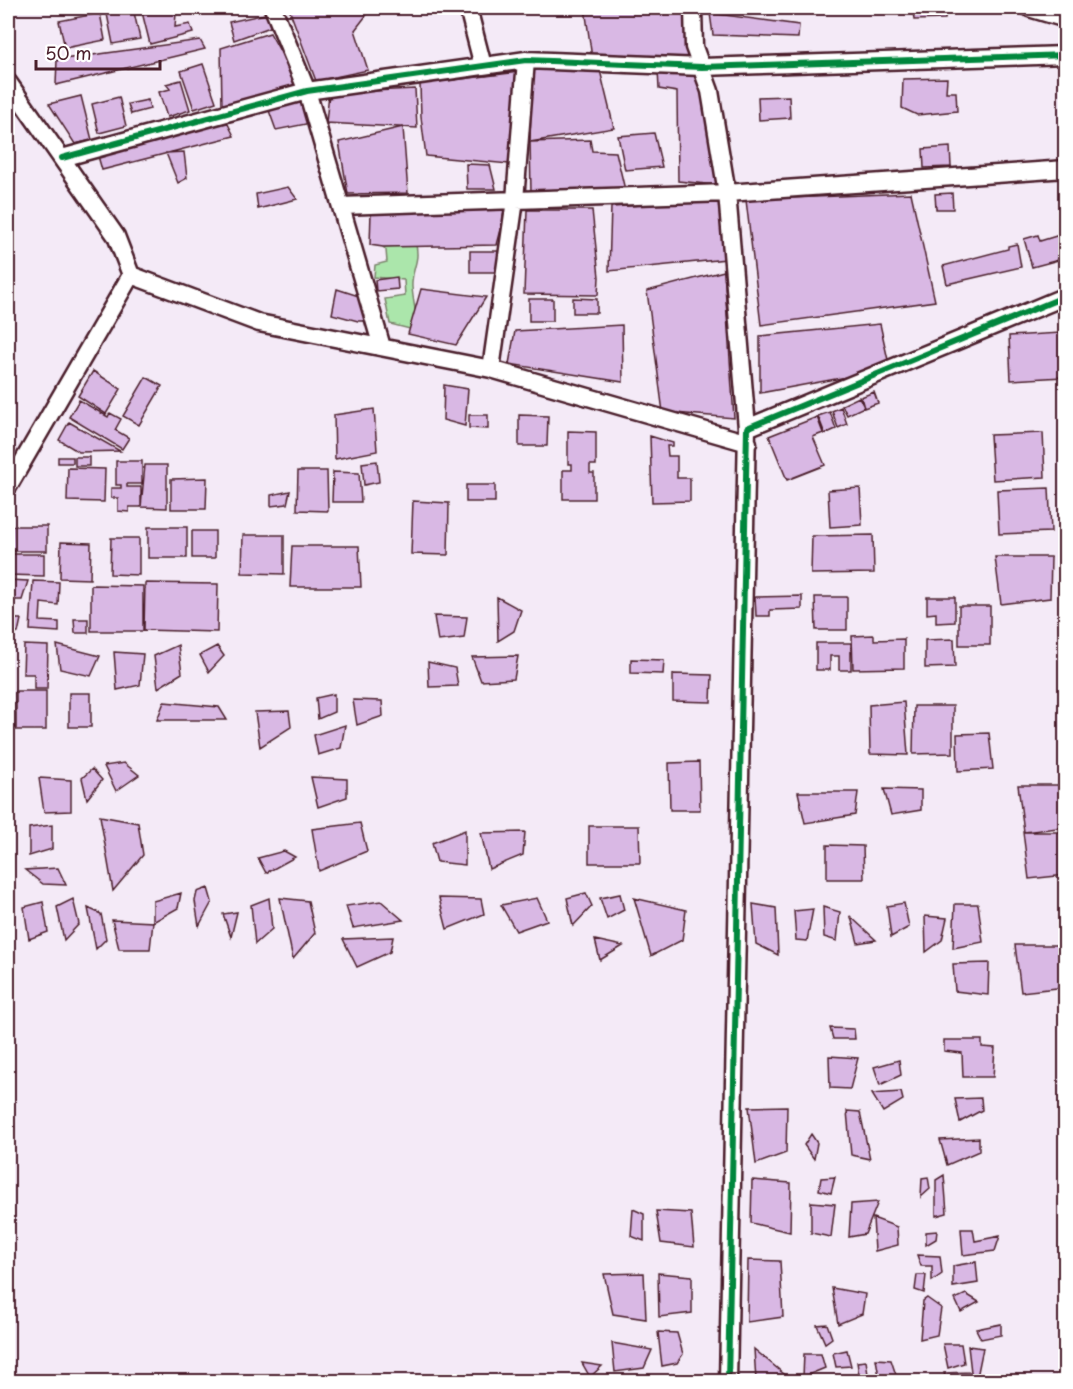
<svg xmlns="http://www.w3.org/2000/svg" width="1073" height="1389" viewBox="0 0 1073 1389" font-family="'Playpen Sans',sans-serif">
  <rect width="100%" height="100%" fill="#f4eaf7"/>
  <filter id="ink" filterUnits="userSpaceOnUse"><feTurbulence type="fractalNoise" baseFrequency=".0167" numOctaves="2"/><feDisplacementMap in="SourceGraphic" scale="12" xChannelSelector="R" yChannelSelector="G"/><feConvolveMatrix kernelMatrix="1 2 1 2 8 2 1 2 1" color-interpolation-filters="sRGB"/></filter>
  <g filter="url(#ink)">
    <path fill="#abe6ab" stroke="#7a826b" stroke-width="1.5" d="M416,245C420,263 411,269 412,287C413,302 417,316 418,331L390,324L385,299L405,296L404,280L374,277L375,265L387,262L386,250L383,247Z"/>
    <path fill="#d9b8e4" stroke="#4a1f2b" stroke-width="1.5" d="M133,8L140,39L113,44L107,14Z
      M141,8H187L188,10L176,13L175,27L190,24L193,33L150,44Z
      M297,8H372L355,30L368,70L316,81L289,9Z
      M585,8H690L692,60L592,58Z
      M929,8H946L945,19L914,20L913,11L929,10Z
      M100,13L105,40L65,48L59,21Z
      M270,13L273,26L234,40L229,22Z
      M710,13L799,25L798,38L713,35Z
      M270,33L298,84L222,106L221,48Z
      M200,40L205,49L56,85L57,60Z
      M203,64L216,102L194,109L181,71Z
      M532,65L599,66L614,128L530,142Z
      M658,70L705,75L726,186L678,181L677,92L659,89Z
      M519,72L509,164L426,156L421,117L420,84Z
      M947,78L946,92H956L957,111L917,115L902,108L903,79Z
      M181,80L190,110L167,117L159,92L170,89L166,84Z
      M415,89L417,128L326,123L329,93Z
      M81,96L92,140L75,144L49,104Z
      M789,96L790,118L759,120L758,97Z
      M119,97L126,126L99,133L92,104Z
      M305,97L311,123L276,130L267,105Z
      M148,100L150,109L131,114L128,104Z
      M227,122L234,136L102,170L98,156Z
      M403,127L408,193L348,194L339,142Z
      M654,133L662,167L625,170L618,136Z
      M590,140L592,151L616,152L625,190L531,192L530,142Z
      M950,147L951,167L924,168L923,149Z
      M184,152L187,178L178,183L166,153Z
      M466,164L490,165L496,189H467Z
      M288,187L297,199L258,209L256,194Z
      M911,193L935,301L761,325L746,200Z
      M952,193L953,209H936L935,194Z
      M719,200L726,259L609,271L611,207Z
      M506,210L497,245L383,247L370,245L371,212Z
      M527,210H592L599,277L598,295L524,294Z
      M1066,233V258L1032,267L1024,239L1038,235L1040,241Z
      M1017,244L1021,267L947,284L943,266L1008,249V246Z
      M470,251H508V272H470Z
      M724,271L734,418L663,412L647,291Z
      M397,277L398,289L376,291L375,280Z
      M337,289L368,299V321H358L332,314Z
      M421,289L486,297L456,345L408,334Z
      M573,298L597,299V313H573Z
      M529,299H553V321H529Z
      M880,324L890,369L760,393V336Z
      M622,325L623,382L509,364L515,331Z
      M1061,333L1063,377L1011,380L1009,336Z
      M93,371L121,389L106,414L78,396Z
      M146,377L162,386L139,425L123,416Z
      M444,385L468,389L465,426L443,420Z
      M874,392L878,403L864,408L861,397Z
      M859,397L864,407L847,415L842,405Z
      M79,400L108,417L110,413L121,419L115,430L129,438L122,449L69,417Z
      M841,407L847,424L838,428L832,411Z
      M374,409L377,451L335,459L334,415Z
      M830,412L836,429L825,434L818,416Z
      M469,415H488V429L469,428Z
      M519,415L548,416L547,446H519Z
      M817,417L823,433L813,437L825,465L787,480L769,436Z
      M69,422L120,451L79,452L59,440Z
      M568,431L596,432V465H590V473H594V499H563V470H572V464H568Z
      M1043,433L1045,477L993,480L990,435Z
      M650,436L673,443V446H667L668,456H677V478H690V501L652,502Z
      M58,457H73V463H58Z
      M75,457H89V466H75Z
      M116,461H142V484H127V487H141V507H129V512L118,511V498H111V488H121V485H116Z
      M377,461L379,482L364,485L362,463Z
      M145,465H167V508L141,507Z
      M68,468L105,469L104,502L67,501Z
      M298,471H327L328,511L297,510Z
      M333,472L359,473L361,502H332Z
      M207,478L206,509H171V479Z
      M466,485H495V502H466Z
      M860,488L862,525L830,527L828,490Z
      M1049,488L1051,532L999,534L997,490Z
      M290,491L287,504L271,506V495Z
      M413,501L449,503L448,555L411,554Z
      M12,526H47V551H11Z
      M148,527H187V558H148Z
      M192,531H215V558H192Z
      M243,535H284V574L242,573Z
      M873,535L874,573L811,574L812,536Z
      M111,538H139V575L110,574Z
      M61,542L91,543L90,579L60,578Z
      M292,546H359L361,587H290Z
      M9,554H44V576L8,575Z
      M995,557H1051L1050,598L1001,604Z
      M8,580L28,581L22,600H8Z
      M33,581L59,582L58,605L41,603L40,621L59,622V632L30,630Z
      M145,583L218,584L217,632L144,630Z
      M91,585L143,586V631H91Z
      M802,596V609L770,610V616H756L755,597Z
      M497,597L521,610L514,631L498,641Z
      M815,597H847V630H816Z
      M927,597H955V622L936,623V613L927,614Z
      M959,606H990V645H959Z
      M434,616L467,617L464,638L438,641Z
      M8,619H21L18,633H8Z
      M74,619H88V633H75Z
      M874,635V640L904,639V668L853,669L852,636Z
      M954,639L955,667L925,668V640Z
      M816,643H851V670H839V656H830V670H816Z
      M24,645L48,646L47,689H34V674H23Z
      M57,645L100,656L91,676L60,669Z
      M178,645L182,673L158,688L154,656Z
      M217,646L224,656L209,672L200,655Z
      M114,652L143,654L140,685L117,690Z
      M518,656L514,679L481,681L472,657Z
      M631,659L664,660L663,674L631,673Z
      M428,662L455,668L458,686L429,687Z
      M673,674L712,675L711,702L673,701Z
      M16,691H46V730H16Z
      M69,693H91V727H69Z
      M334,694V712L318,719L316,698Z
      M353,700L382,701L383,716L357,725Z
      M164,702L219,707L227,720H157Z
      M904,702L908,755L870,754L869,705Z
      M914,706H953V753L913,754Z
      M289,711L291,727L260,747L255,712Z
      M345,725L341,748L318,755L314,735Z
      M989,733L993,769L958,771L957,734Z
      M699,762L700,810H670L669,763Z
      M124,763L139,775L116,791L104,766Z
      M92,769L102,780L87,799L82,778Z
      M311,777L347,779V797L318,807Z
      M39,778L71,780V811L44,812Z
      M1018,785H1066V827L1024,832Z
      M884,789L921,790V810L891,815Z
      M798,792H858L855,815L805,823Z
      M100,816L138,823L143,855L113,891Z
      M360,823L367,851L319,871L312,829Z
      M52,825V849L29,856V828Z
      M589,826H639L640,863H589Z
      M465,830V865L437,862L432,843Z
      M525,832L523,855L489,869L481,833Z
      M1023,832H1066V875L1029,879Z
      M827,845L863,846L864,879H827Z
      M284,851L295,857L266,873L258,858Z
      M58,868L66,885L43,884L25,870Z
      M208,888L212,902L199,926L195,901L197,892Z
      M181,893L178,908L153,922V901Z
      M586,893L592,906L573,926L567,898Z
      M620,894L624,910L607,919L600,898Z
      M269,898L272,929L255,944L251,905Z
      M280,898L308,901L315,933L293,959Z
      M439,898L481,899L484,914L447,929Z
      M537,898L547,920L516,931L501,905Z
      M634,898L686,910L682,940L651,956Z
      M73,899L79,924L64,940L57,907Z
      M1060,900H1066V945Z
      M381,901L403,920L353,928L346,906Z
      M43,902L48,932L29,939L24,907Z
      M904,903L909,927L891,937L887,906Z
      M753,904L776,908L778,955L756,944Z
      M955,904H978L983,942L953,948Z
      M823,907L840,912L837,941L824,937Z
      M88,908L101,914L106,939L96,949Z
      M813,909L807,941L796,940L794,911Z
      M237,912L231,937L223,914Z
      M925,916L947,918L942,940L926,952Z
      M851,917L876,940L858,943Z
      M112,920L153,922L150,949H119Z
      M393,937L390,952L357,967L343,939Z
      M595,940L623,946L600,960Z
      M1015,945H1066V987L1021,992Z
      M989,963L988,995L955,991L953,964Z
      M830,1028L854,1029L855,1039H833Z
      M944,1040H982V1047L995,1048L993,1077H963L962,1053L944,1051Z
      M829,1056L858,1058L850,1089L830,1088Z
      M899,1060L901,1075L880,1085L874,1067Z
      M901,1092L903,1100L883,1112L872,1094Z
      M981,1098L982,1110L960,1122L955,1099Z
      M787,1106L786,1153L756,1164L749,1107Z
      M847,1111L860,1112L870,1159L851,1155Z
      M811,1134L817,1143L814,1159L804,1145Z
      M979,1138V1151L947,1165L940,1140Z
      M944,1175L947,1213L936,1216V1180Z
      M835,1177L831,1193L819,1190L821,1178Z
      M928,1177L930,1189L921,1197L922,1178Z
      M752,1180L791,1183L790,1232L751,1223Z
      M811,1202L835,1204L831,1237L811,1233Z
      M878,1202L865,1234L849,1237L851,1204Z
      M633,1209L644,1214V1241L631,1236Z
      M656,1211L691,1213L694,1247L661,1243Z
      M873,1218L897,1227L898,1245L875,1251Z
      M961,1229H973L975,1241L1000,1236L995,1251L963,1255Z
      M937,1231L936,1239L926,1245V1232Z
      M917,1255L940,1256L942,1274L932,1281V1266H921Z
      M748,1260L780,1261L783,1317L747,1322Z
      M976,1262L978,1283L953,1287V1266Z
      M644,1273L646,1319L613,1314L604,1274Z
      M658,1273L692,1276V1313L659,1317Z
      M917,1275H926L924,1293L915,1290Z
      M832,1288L865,1294L862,1314L838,1324Z
      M966,1294L979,1302L961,1312L955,1299Z
      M927,1298L941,1308L937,1335L920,1339L923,1301Z
      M827,1324L832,1338L825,1343L817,1325Z
      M1001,1324V1335L981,1339L976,1329Z
      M658,1332L677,1333L683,1354L677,1363L662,1366Z
      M612,1343L652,1350L644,1368L615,1372Z
      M943,1344H961L964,1363L948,1368Z
      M968,1346L983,1348L976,1382H947L944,1373L971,1372Z
      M754,1349L790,1379L756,1381Z
      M847,1350L851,1366L836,1367L833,1353Z
      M804,1354H821L825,1368L803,1377Z
      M876,1359L891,1360L898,1381L880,1382Z
      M866,1361L869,1381L860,1382L857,1362Z
      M582,1363L602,1366L590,1377Z"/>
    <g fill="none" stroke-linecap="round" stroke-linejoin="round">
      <defs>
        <path id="street" d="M273,8L307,91L382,347
          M468,8L483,66
          M693,8L694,47L710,91L727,193L747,428
          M1029,8L1066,19
          M8,82L116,236L131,275L259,323L491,369L748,443
          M62,158L307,91L526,60L702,67L1066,55
          M341,206L727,193L1066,169
          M491,369L515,200L526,60
          M8,487L131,275
          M728,1382L747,428L1066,296"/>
      </defs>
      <use href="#street" stroke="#4a1f2b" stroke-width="21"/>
      <use href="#street" stroke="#fff" stroke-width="16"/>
      <defs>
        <path id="cycleway" d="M62,158L307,91L526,60L702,67L1066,55
          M728,1382L747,428L1066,296"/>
      </defs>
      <use href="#cycleway" stroke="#fff" stroke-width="10"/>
      <use href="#cycleway" stroke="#00873e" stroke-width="6"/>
    </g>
  </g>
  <rect width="1073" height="1389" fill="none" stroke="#fff" stroke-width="30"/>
  <rect x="15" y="15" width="1043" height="1359" fill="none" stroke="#4a1f2b" stroke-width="2" filter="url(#ink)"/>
  <path d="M36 60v9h124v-9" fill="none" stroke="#4a1f2b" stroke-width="3"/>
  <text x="45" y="60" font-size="18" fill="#4a1f2b" stroke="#ffffff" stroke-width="4.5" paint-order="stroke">50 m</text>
</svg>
